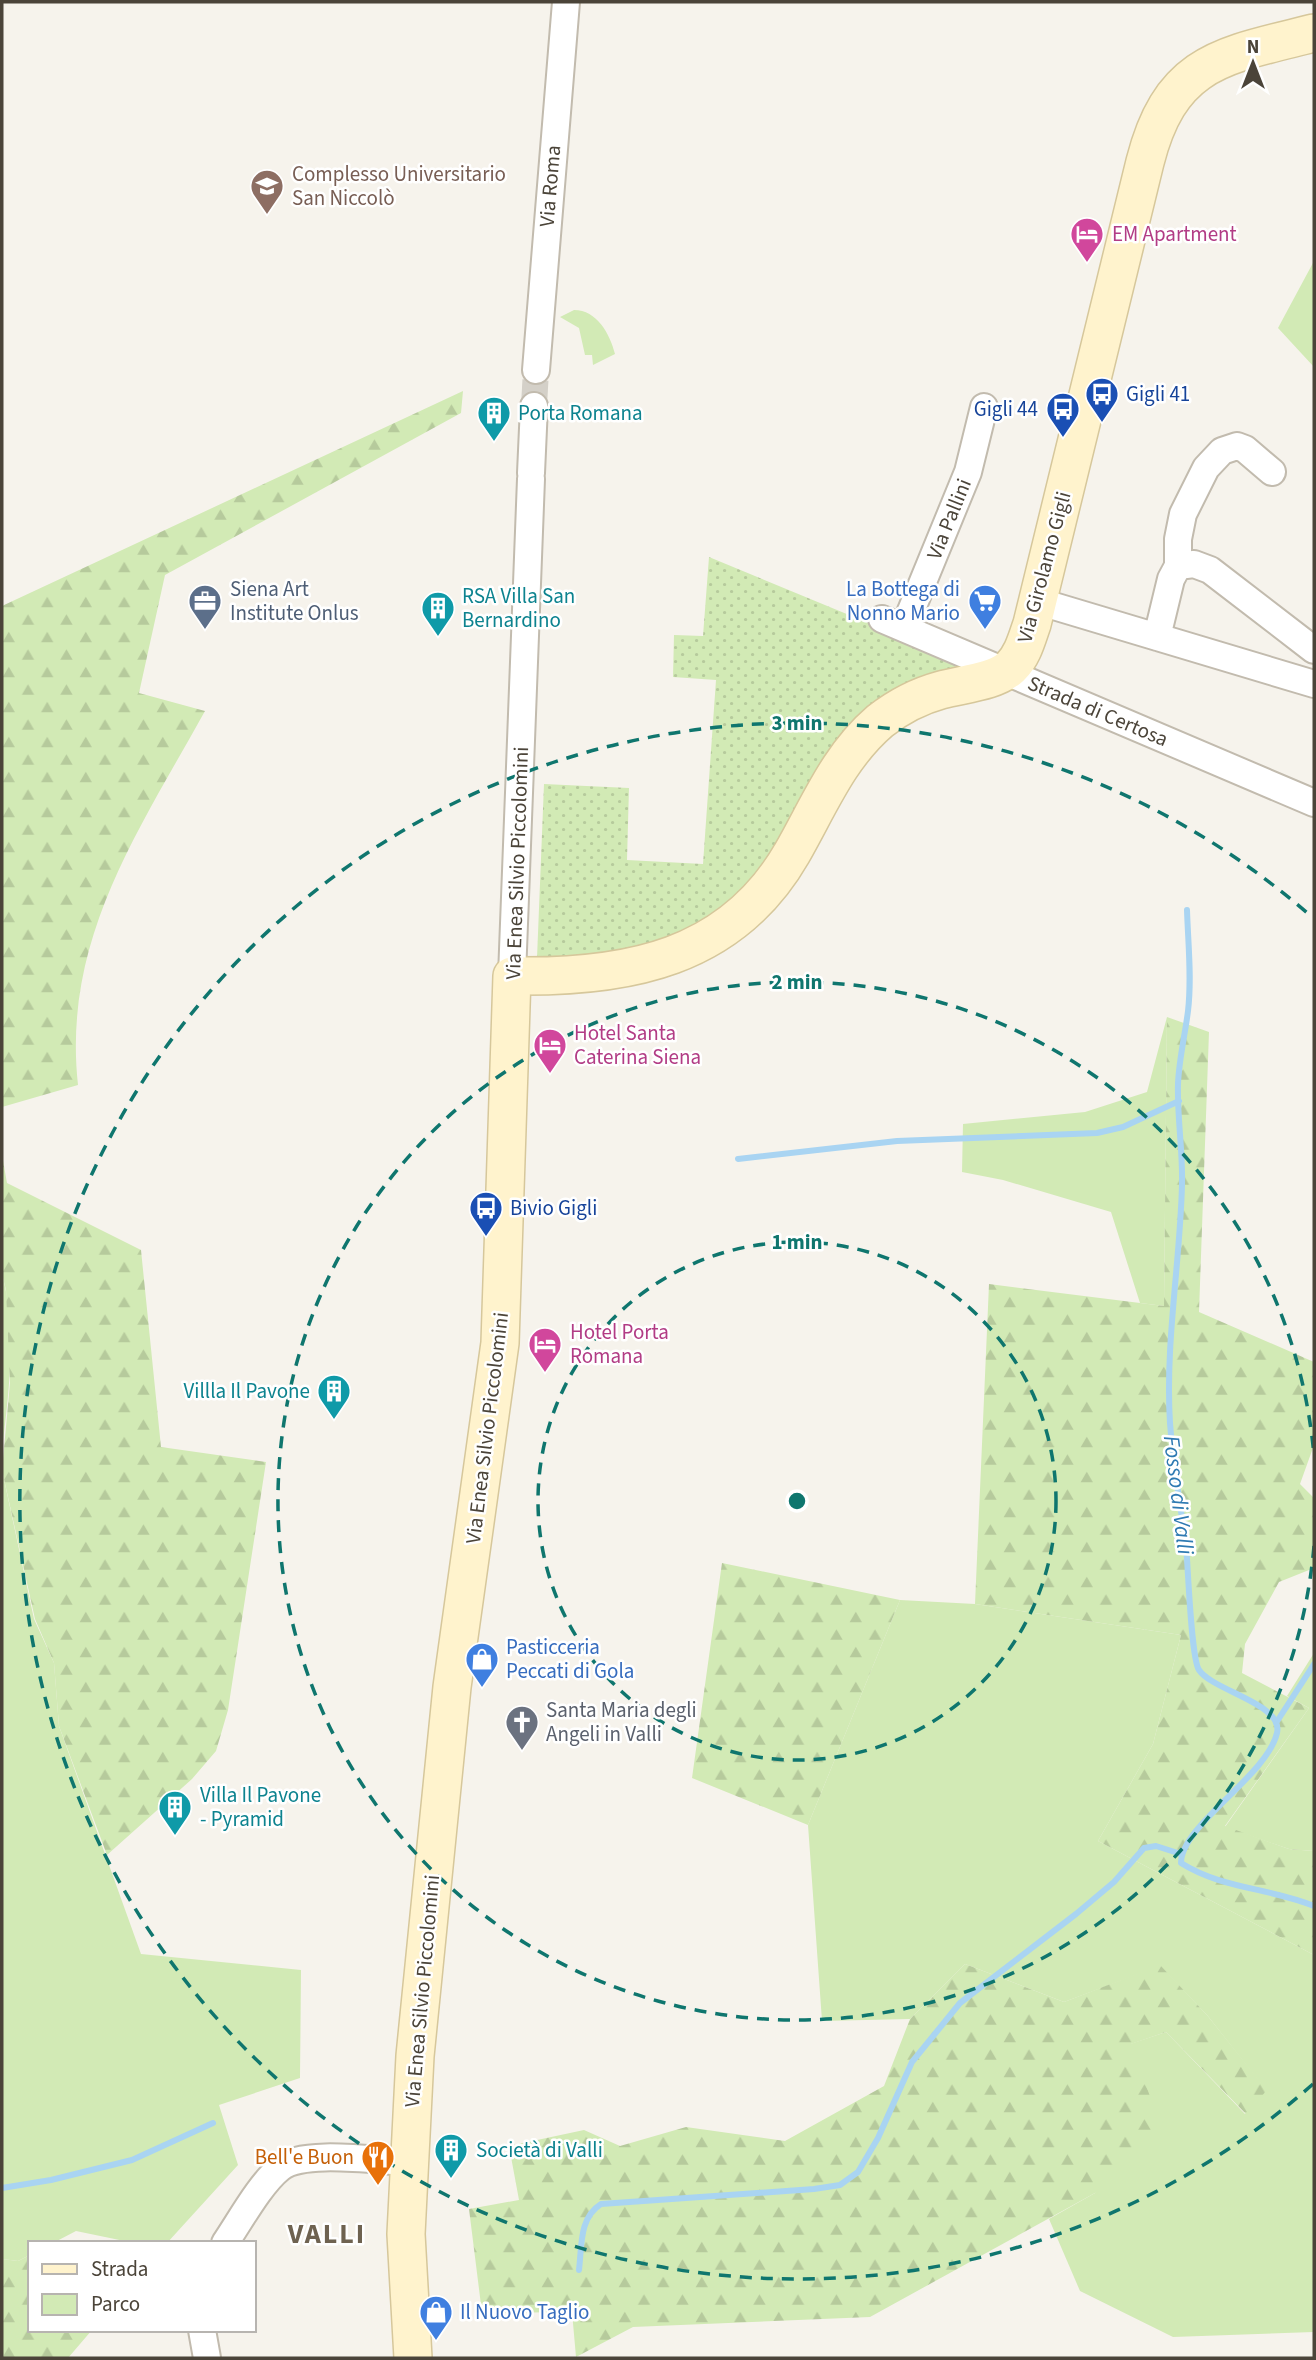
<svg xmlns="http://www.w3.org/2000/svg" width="1316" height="2360" viewBox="0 0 1316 2360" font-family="'Source Sans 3',sans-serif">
  <defs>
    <pattern id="forest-firs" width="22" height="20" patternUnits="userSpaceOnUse" patternTransform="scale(1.75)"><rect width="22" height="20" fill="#d2eab5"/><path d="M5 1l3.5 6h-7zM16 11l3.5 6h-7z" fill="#b6ca9c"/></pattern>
    <pattern id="garden-dots" width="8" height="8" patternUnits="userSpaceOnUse" patternTransform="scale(1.75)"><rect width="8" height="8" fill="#d2eab5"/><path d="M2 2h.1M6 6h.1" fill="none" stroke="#b6ca9c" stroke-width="1.8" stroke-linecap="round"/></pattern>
  </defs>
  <rect width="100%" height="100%" fill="#f6f3ec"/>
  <path fill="#d2eab5" d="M1314,261V367L1278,328Z
    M574,310C597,310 610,334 615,354L593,365L592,355H585L579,328L560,317Z
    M1167,1017L1164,1306L1140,1303L1111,1212L1003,1180L962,1172L963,1124L1085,1112L1147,1092Z
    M2,1274C17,1329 9,1393 2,1449Z
    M2,1470L34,1619L54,1663L59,1726L141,1954L301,1970L300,2078L219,2105L238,2165L167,2243H134L76,2231L53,2243H30V2255L18,2261L2,2259Z
    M900,1600L975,1604L1181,1635L1153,1744L1098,1841L1314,1955V2332L1173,2337L1080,2291L1049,2219L1095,2193L1130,2044L1166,2032L1245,2114L1266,2090L1207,2015L1160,1966L1064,2002L965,1964L910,2019L822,2021L808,1825Z
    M1314,1653V1851L1289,1849L1225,1827L1309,1708L1287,1696Z"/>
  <path fill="url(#forest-firs)" d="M463,391L461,413L165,575L139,693L205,711C138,832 62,940 78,1085L2,1107V606Z
    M1167,1017L1209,1032L1199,1312L1314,1362V1445L1300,1484L1314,1498V1568L1279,1582L1245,1644L1242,1673L1309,1708L1225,1826L1289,1849L1314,1851V1955L1098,1841L1153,1744L1181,1635L975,1604L989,1284L1164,1306Z
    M2,1155L7,1183L141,1250L161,1447L266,1462L228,1710L216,1751L192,1779L107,1855L59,1726L54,1663L35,1619L2,1470L10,1383L6,1290L2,1274Z
    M722,1563L900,1600L808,1825L692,1778Z
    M965,1964L1064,2002L1160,1965L1207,2015L1267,2090L1246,2114L1166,2032L1131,2044L1160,2124L1095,2193L870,2317L633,2327L576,2357L572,2312L482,2313L469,2209L519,2200L509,2146L584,2130L620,2146L686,2127L785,2141L884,2086L910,2019Z
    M30,2255V2330H92L68,2358H2V2259L18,2261Z"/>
  <path fill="url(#garden-dots)" d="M709,557L958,660L953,671L946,672L738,904L635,954L537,958L544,784L629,788L627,860L703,864L716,680L673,677L674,635L703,636Z"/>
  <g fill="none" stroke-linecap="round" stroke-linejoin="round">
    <path stroke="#a9d4f2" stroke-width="6" d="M1187,910C1188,943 1192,978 1188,1011C1185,1035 1179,1059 1178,1084C1177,1118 1183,1151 1182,1185C1180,1264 1165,1344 1170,1423C1173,1463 1180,1504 1186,1544C1188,1566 1191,1658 1199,1670C1213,1691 1284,1704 1277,1733C1267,1776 1181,1825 1181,1863C1222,1889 1271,1888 1314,1906
      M738,1159L897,1141L1097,1133L1123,1127L1179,1101
      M1276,1723L1314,1664
      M2,2188L51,2180L132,2160L213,2123
      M579,2270C582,2245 579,2218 601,2204L814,2189L840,2185L858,2172L878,2138L912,2062L960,2003L1076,1914L1114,1882L1144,1848L1156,1846L1181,1854"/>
    <path stroke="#d4d0c8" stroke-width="26" stroke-dasharray="26 13" stroke-linecap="butt" d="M534,406L536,370"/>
    <defs>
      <path id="minor" d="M536,370L566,2
        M531,473L534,406
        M1178,566L1194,564L1210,570L1314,650
        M1037,601L1314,684
        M882,619L1314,803
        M904,628L968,472L984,407
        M1157,637L1171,579L1178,566V539L1183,514L1206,468L1222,451L1237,446L1245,449L1272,472
        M512,976L531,479
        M225,2243C240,2221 260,2184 280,2168C303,2149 378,2161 409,2162
        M202,2330L207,2358"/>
      <path id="secondary" d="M413,2358L406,2234L415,2056L452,1687L500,1343L512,976C627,978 731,959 792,853C819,806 838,757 880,721C898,707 919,696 941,690C962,684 995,682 1011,667C1023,655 1027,638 1032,624L1145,162C1171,60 1223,56 1314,33"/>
    </defs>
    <use href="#minor" stroke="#c2bbae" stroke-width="30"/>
    <use href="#secondary" stroke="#d6c79b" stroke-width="40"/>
    <use href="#minor" stroke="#fff" stroke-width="26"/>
    <use href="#secondary" stroke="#fff3cd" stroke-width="37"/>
  </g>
  <g fill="none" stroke="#0f766e" stroke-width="3.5" stroke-dasharray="12 9">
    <circle cx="797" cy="1501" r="259"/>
    <path d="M1314 1546A519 519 0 1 1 1314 1456"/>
    <path d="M1313 2084A778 778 0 1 1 1313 918"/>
  </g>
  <defs>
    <symbol id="university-pin" viewBox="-11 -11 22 30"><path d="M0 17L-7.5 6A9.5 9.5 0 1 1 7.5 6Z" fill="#8d6e63" stroke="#fff"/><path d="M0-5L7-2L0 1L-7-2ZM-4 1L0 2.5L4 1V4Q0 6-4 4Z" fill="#fff"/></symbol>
    <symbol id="hotel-pin" viewBox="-11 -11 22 30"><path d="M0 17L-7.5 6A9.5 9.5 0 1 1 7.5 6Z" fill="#d1479c" stroke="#fff"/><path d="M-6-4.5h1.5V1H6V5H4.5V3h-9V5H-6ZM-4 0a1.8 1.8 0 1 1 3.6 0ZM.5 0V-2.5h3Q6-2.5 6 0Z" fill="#fff"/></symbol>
    <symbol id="bus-pin" viewBox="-11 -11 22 30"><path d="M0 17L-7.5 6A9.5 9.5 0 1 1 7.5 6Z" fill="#1a4fb4" stroke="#fff"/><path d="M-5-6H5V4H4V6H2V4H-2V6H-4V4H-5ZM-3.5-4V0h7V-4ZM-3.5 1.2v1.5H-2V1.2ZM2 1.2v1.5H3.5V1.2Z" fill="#fff"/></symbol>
    <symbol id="building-pin" viewBox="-11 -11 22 30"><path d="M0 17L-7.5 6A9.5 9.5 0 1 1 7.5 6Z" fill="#0f9aa8" stroke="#fff"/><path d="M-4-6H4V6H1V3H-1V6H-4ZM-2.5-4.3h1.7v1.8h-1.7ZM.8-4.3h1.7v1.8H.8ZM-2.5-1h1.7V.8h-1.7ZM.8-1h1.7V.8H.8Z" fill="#fff"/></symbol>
    <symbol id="office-pin" viewBox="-11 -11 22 30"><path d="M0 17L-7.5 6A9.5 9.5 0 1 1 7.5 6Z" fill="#5c6f8a" stroke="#fff"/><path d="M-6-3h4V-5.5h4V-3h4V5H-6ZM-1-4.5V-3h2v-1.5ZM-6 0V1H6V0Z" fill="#fff"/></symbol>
    <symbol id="supermarket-pin" viewBox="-11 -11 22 30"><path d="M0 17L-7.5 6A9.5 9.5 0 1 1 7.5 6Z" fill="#3f7fe0" stroke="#fff"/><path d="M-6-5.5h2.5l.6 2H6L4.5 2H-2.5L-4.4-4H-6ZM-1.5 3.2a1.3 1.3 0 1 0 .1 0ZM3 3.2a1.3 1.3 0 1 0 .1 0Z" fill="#fff"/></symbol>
    <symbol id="shop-pin" viewBox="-11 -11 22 30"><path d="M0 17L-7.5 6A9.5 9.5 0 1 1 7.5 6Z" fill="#3f7fe0" stroke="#fff"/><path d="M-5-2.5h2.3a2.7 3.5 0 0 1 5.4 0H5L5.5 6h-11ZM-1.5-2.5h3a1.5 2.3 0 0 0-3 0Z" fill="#fff"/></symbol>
    <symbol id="church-pin" viewBox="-11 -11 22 30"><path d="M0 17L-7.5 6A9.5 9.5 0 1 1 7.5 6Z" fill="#6b7280" stroke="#fff"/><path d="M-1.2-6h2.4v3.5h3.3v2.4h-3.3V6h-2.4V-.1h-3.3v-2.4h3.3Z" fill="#fff"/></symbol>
    <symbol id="restaurant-pin" viewBox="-11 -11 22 30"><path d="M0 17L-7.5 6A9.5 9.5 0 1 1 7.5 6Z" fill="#e8710a" stroke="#fff"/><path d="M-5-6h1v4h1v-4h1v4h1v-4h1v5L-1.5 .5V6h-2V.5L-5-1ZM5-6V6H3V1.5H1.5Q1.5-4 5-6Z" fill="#fff"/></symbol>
  </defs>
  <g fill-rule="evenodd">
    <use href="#university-pin" x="248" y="167" width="38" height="52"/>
    <use href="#hotel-pin" x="1068" y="215" width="38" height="52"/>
    <use href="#bus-pin" x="1083" y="375" width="38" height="52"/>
    <use href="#bus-pin" x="1044" y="390" width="38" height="52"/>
    <use href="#building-pin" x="475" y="394" width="38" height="52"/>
    <use href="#office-pin" x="186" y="582" width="38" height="52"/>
    <use href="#supermarket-pin" x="966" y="582" width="38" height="52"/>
    <use href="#building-pin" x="419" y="589" width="38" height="52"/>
    <use href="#hotel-pin" x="531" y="1026" width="38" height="52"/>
    <use href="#bus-pin" x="467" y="1189" width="38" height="52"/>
    <use href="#hotel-pin" x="526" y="1325" width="38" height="52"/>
    <use href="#building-pin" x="315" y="1372" width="38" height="52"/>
    <use href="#shop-pin" x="463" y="1640" width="38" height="52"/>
    <use href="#church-pin" x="503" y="1703" width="38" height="52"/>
    <use href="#building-pin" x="156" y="1788" width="38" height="52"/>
    <use href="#building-pin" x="432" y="2131" width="38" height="52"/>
    <use href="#restaurant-pin" x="359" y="2138" width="38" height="52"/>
    <use href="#shop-pin" x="417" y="2293" width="38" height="52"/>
  </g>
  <g text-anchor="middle" stroke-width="5" stroke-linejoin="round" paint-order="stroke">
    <g font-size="21" fill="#785e54" stroke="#fff" text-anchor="start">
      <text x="292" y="181">Complesso Universitario<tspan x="292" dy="24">San Niccolò</tspan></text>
    </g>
    <g font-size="21" fill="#4b4439" stroke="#fff">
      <text transform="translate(550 186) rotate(-85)" y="7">Via Roma</text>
      <text transform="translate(949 519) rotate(-68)" y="7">Via Pallini</text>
      <text transform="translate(1044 567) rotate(-75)" y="7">Via Girolamo Gigli</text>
      <text transform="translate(1098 711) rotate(23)" y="7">Strada di Certosa</text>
      <text transform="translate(517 863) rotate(-88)" y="7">Via Enea Silvio Piccolomini</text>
      <text transform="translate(487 1428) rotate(-83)" y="7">Via Enea Silvio Piccolomini</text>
      <text transform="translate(422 1991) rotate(-85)" y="7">Via Enea Silvio Piccolomini</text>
    </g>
    <g font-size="21" fill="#b23c85" stroke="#fff" text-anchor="start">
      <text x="1112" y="241">EM Apartment</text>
      <text x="574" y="1040">Hotel Santa<tspan x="574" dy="24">Caterina Siena</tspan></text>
      <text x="570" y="1339">Hotel Porta<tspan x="570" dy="24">Romana</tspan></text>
    </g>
    <g font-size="21" fill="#164399" stroke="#fff" text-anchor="start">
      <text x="1126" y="401">Gigli 41</text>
      <text x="1038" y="416" text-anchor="end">Gigli 44</text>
      <text x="510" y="1215">Bivio Gigli</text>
    </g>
    <g font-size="21" fill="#0d838f" stroke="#fff" text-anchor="start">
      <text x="518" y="420">Porta Romana</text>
      <text x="462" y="603">RSA Villa San<tspan x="462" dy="24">Bernardino</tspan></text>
      <text x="310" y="1398" text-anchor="end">Villla Il Pavone</text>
      <text x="200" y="1802">Villa Il Pavone<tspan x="200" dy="24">- Pyramid</tspan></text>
      <text x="476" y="2157">Società di Valli</text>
    </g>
    <g font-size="21" fill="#4e5e75" stroke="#fff" text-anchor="start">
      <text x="230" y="596">Siena Art<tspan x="230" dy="24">Institute Onlus</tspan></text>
    </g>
    <g font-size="21" fill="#366cbe" stroke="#fff" text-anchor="start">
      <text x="960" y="596" text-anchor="end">La Bottega di<tspan x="960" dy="24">Nonno Mario</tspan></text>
      <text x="506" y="1654">Pasticceria<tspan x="506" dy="24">Peccati di Gola</tspan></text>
      <text x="460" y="2319">Il Nuovo Taglio</text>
    </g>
    <g font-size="21" fill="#5b616d" stroke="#fff" text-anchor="start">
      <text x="546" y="1717">Santa Maria degli<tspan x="546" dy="24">Angeli in Valli</tspan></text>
    </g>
    <g font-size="21" fill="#c56008" stroke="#fff" text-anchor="end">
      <text x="354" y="2164">Bell'e Buon</text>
    </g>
    <g font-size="23" font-style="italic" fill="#2e7ab2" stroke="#fff">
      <text transform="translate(1179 1495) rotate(83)" y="8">Fosso di Valli</text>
    </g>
    <g font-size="28" font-weight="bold" letter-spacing="2" fill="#6e6250" stroke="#fff">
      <text x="327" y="2243">VALLI</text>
    </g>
  </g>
  <circle cx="797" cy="1501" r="10" fill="#0f766e" stroke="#fff" stroke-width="3.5"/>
  <g font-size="21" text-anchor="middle" font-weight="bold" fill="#0f766e" stroke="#fff" stroke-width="5" stroke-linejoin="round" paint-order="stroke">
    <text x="797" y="730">3 min</text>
    <text x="797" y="989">2 min</text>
    <text x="797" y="1249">1 min</text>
  </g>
  <rect width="1316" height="2360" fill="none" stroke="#4b4439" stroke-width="7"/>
  <rect x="28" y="2241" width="228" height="91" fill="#ffffff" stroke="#b7b4b0" stroke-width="2"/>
  <rect x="42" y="2264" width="35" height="10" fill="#fff3cd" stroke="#b7b4b0" stroke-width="2"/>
  <text x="91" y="2276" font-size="21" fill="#4b4439">Strada</text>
  <rect x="42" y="2294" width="35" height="21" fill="#d2eab5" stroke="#b7b4b0" stroke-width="2"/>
  <text x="91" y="2311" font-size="21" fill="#4b4439">Parco</text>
  <g transform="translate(1253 63)" stroke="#ffffff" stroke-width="5" paint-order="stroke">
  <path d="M0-5L12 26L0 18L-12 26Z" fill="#4b4439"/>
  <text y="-10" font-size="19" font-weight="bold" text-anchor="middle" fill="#4b4439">N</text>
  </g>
</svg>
